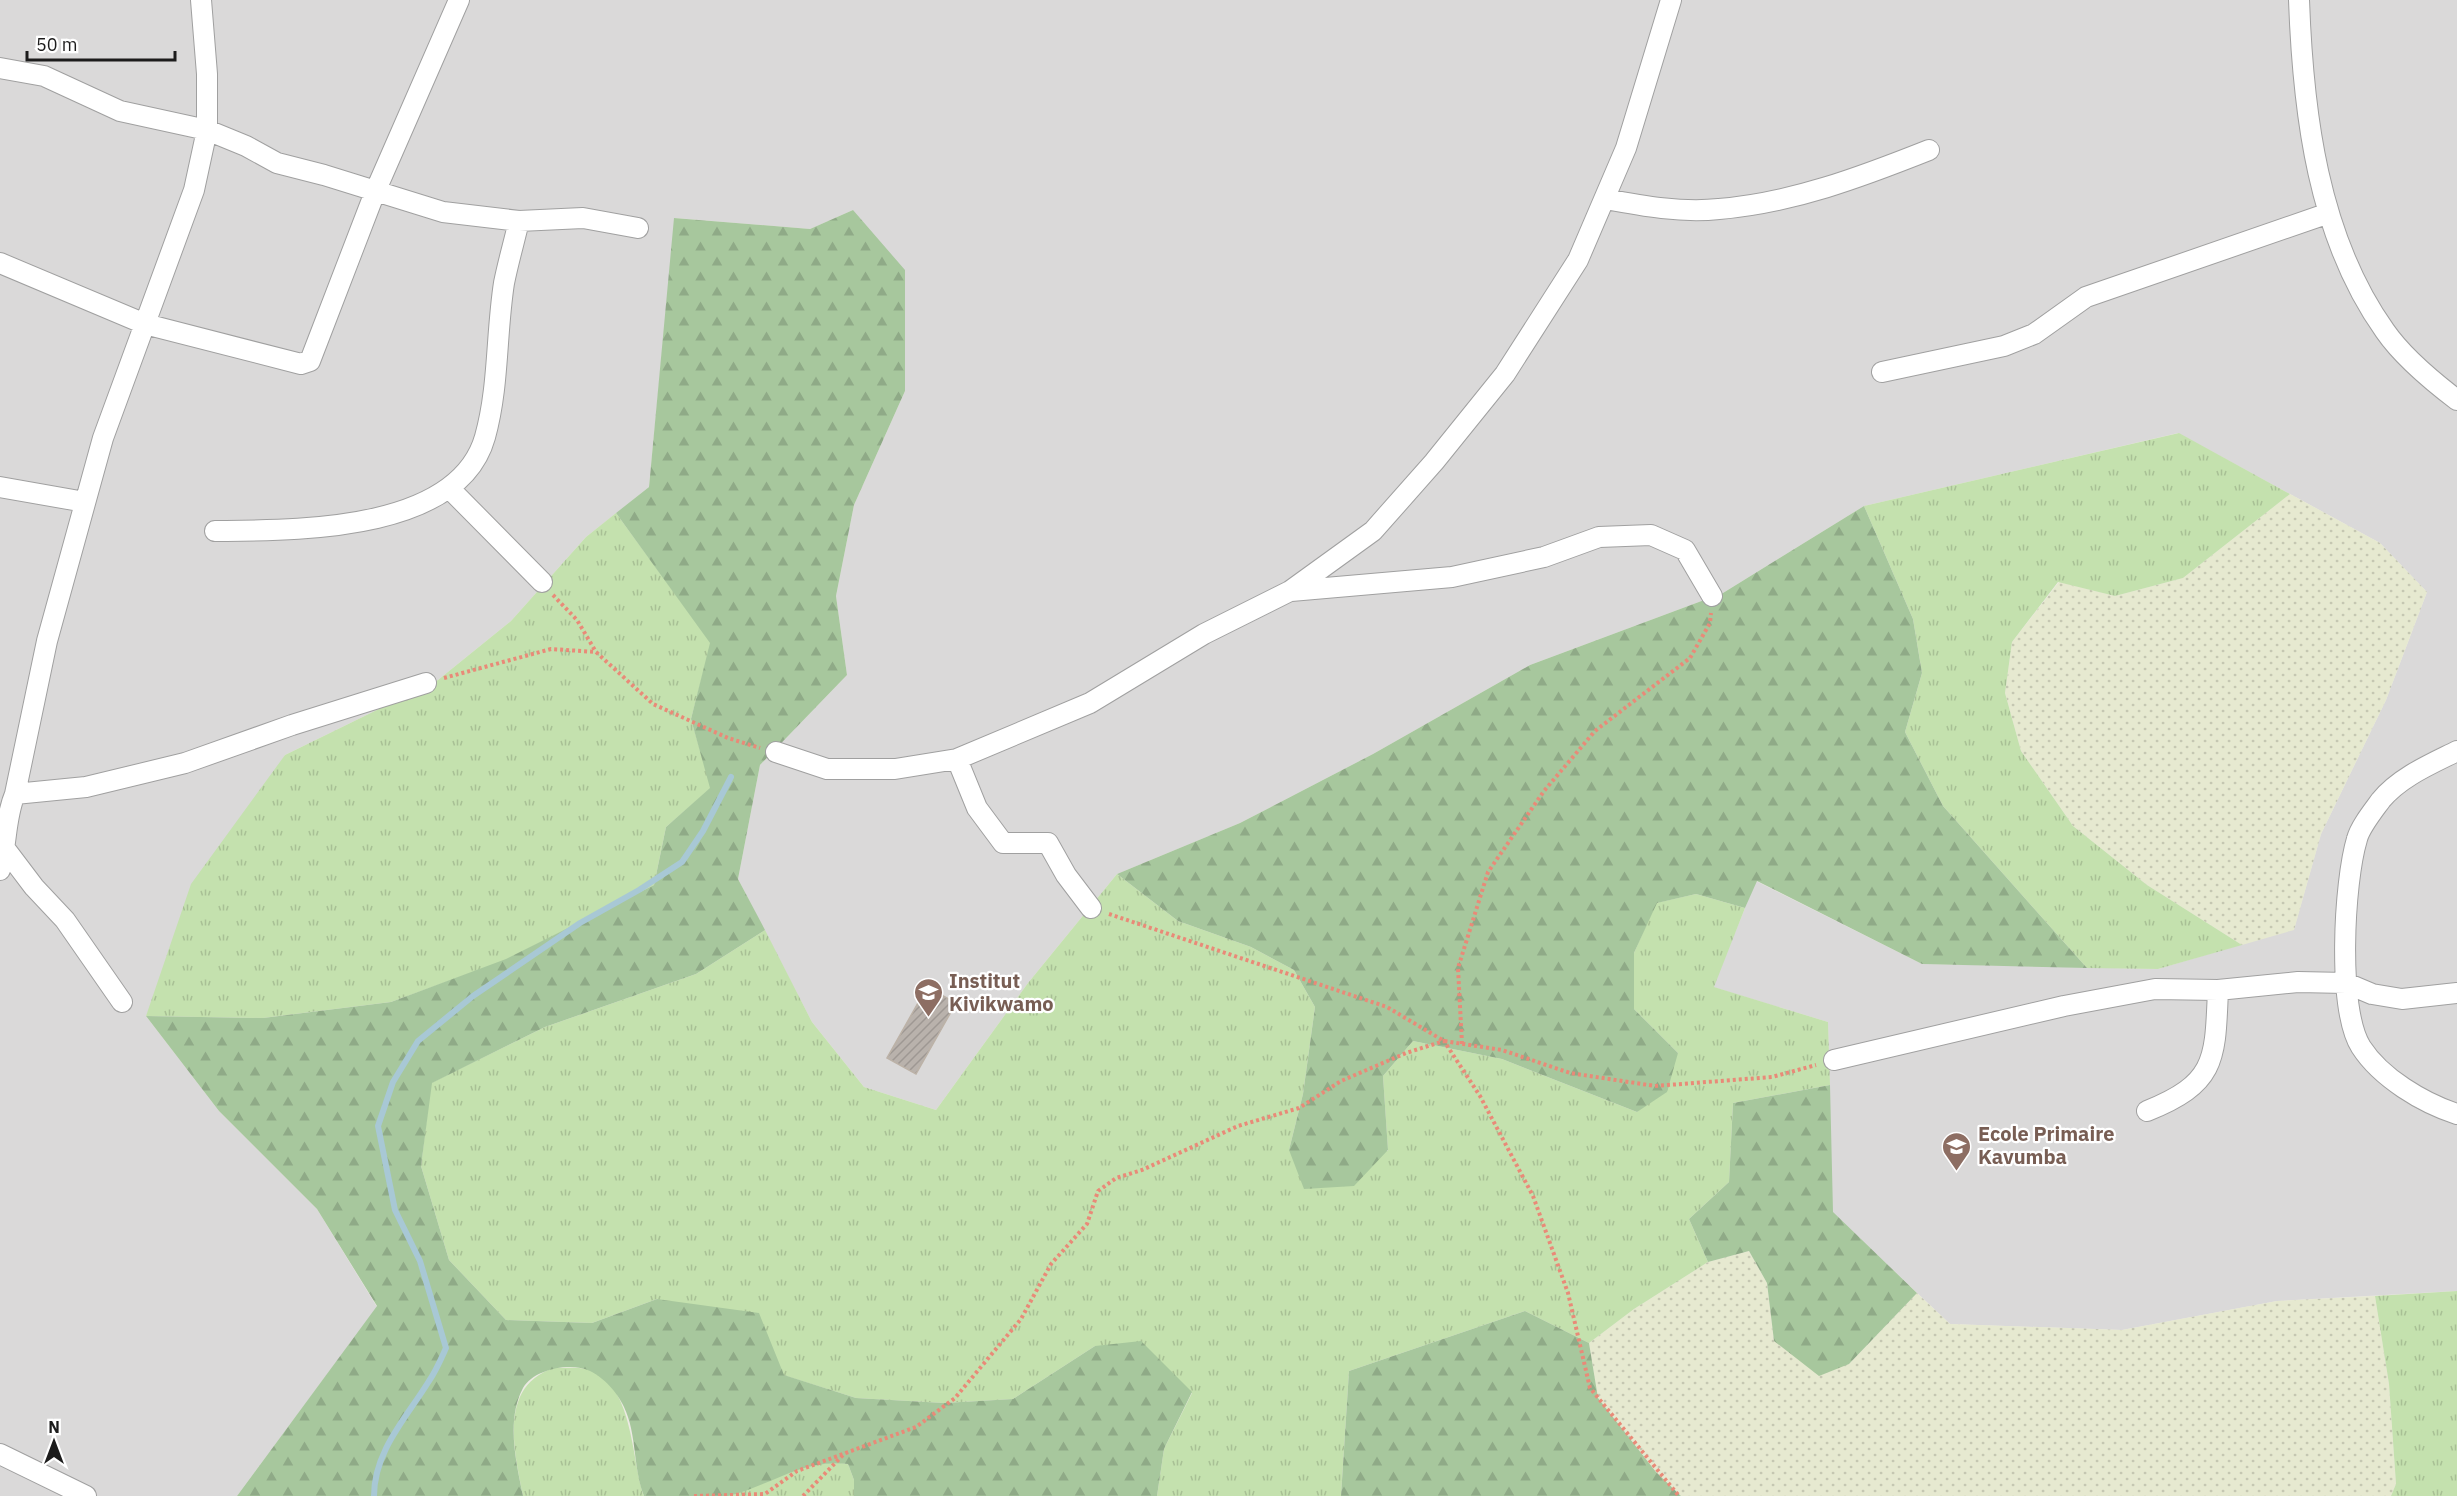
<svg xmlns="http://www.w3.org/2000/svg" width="2457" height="1496" viewBox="0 0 2457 1496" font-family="'IBM Plex Sans',sans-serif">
  <defs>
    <pattern id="farmland-dots" width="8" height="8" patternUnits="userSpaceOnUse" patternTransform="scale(1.5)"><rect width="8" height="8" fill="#e6e9d0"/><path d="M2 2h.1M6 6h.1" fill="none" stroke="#c5c7b2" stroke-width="1.8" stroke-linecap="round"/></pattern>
    <pattern id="grass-tufts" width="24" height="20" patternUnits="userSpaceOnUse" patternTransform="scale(1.5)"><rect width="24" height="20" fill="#c4e1ae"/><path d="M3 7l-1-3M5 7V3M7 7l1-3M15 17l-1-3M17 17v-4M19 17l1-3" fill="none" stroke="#a8c095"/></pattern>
    <pattern id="forest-firs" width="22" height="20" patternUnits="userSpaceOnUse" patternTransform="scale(1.5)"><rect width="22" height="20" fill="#a7c79d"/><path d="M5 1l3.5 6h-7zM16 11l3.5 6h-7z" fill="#8faa87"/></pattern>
    <pattern id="building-hatch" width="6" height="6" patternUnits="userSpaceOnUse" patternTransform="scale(1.5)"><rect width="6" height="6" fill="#b9b2ac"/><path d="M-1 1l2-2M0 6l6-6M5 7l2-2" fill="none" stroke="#9e9893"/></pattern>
  </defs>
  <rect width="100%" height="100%" fill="#eceae3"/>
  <path fill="#dad9d9" d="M0,0H2457V1291L2277,1301L2122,1330L1950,1324L1832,1212L1828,1022L1713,987L1756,881L1922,964L2158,969L2294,929L2321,834L2386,700L2427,592L2380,543L2178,433L1864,506L1723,593L1530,665L1373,754L1240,823L1117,874L1028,983L936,1110L864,1087L812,1022L738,879L760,765L847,675L836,596L854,505L905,391L853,210L810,229L675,218L649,487L586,537L511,621L438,680L285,755L146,1016L219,1111L317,1209L377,1307L237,1496H0Z"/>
  <path fill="url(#farmland-dots)" d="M2290,494L2380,543L2427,592L2386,700L2321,834L2294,930L2242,945L2147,885L2073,826L2021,751L2005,693L2012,642L2059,582L2115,596L2183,578Z
    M1749,1251L1767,1283L1774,1341L1849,1364L1917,1293L1950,1324L2122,1330L2277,1301L2375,1296L2389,1384L2396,1484L2391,1496H1681L1656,1472L1598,1398L1589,1343L1634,1309L1708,1262Z"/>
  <path fill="url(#grass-tufts)" d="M2179,433L2290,494L2183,578L2115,596L2058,582L2012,642L2005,693L2021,751L2073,826L2147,885L2242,945L2158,969L2087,968L1943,806L1905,732L1922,673L1913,619L1864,506Z
    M616,513L711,643L691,719L711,788L666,827L654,885L506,960L391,1002L263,1018L146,1016L191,884L285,755L438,680L511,621L586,537Z
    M1117,874L1178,921L1251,947L1294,970L1315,1007L1303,1094L1289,1150L1388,1151L1383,1076L1413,1041L1502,1059L1637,1112L1678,1053L1634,1009V953L1656,903L1696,894L1745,908L1714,987L1828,1022L1830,1085L1733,1103L1729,1182L1689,1219L1708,1262L1634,1309L1589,1343L1525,1311L1349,1371L1341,1496H1157L1164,1449L1192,1393L1095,1346L1013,1399L944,1403L856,1398L783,1375L657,1299L592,1323L506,1320L449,1260L421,1166L431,1083L545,1027L696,974L765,930L812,1022L864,1087L936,1110L1028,983Z
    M2457,1291V1496H2391L2396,1484L2389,1384L2375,1296Z
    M554,1368C564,1368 577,1367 587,1369C634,1382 631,1460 644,1496H523C514,1451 498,1386 554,1368Z
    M833,1462L848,1464L854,1480V1496H727L799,1468Z"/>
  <path fill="url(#forest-firs)" d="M853,210L905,270V391L854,505L836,596L847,675L760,765L738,879L765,930L696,974L545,1027L432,1083L421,1166L449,1260L506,1320L592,1323L657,1299L759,1313L784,1375L856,1398L944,1403L1013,1399L1095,1346L1141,1341L1192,1392L1164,1449L1157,1496H854V1480L848,1464C803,1458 770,1486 728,1496C707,1496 667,1496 644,1496C633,1468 637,1434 624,1407C618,1393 603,1377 590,1371C571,1362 534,1369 523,1388C506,1420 516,1462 523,1496H237L377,1306L317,1209L219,1111L146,1016L263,1018L391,1002L506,959L654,885L666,827L710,788L691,719L710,643L616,513L649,487L674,218L810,229Z
    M1864,506L1913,619L1922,673L1905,732L1943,806L2087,968L1922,964L1757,881L1745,908L1696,894L1657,903L1634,953V1009L1678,1053L1667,1092L1637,1112L1502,1059L1413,1041L1383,1076L1388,1150L1354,1186L1304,1189L1289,1150L1303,1094L1315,1007L1294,970L1251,947L1178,921L1117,874L1240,823L1373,754L1530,665L1723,593Z
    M1830,1085L1833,1212L1917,1293L1849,1364L1819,1376L1774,1341L1767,1283L1749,1251L1708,1262L1689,1219L1729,1182L1733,1103Z
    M1525,1311L1589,1343L1598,1398L1656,1472L1681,1496H1341L1349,1371Z"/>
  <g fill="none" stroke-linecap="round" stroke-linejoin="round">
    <path stroke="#a8c8d5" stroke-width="6" d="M374,1496C374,1451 407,1417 429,1381C436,1371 441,1359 446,1348L420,1261L395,1210L378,1126L393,1082L418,1041L473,996L580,923L639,890L682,862L703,831L731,777"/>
  </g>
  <path fill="url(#building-hatch)" stroke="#bcb2a7" stroke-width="1.5" d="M927,987L956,1003L916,1074L887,1058Z"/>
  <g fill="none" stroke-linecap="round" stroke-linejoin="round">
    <defs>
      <path id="street" d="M2299,0C2303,113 2318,237 2385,331C2403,357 2432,381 2457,400
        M0,68L44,76L120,111L207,130L246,146L277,163L324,175L443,212L519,221L583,218L638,228
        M1606,199C1643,206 1681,213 1719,209C1792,203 1861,177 1929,150
        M0,263L145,324L301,364L310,361L375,192L459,0
        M1882,372L2004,346L2034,334L2086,297L2329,213
        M0,487L85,502
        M450,489L542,582
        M215,531C294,530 458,533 485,437C499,387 496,334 504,283C508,263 514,242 519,221
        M1291,591L1452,577L1544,557L1599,537L1651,535L1685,550L1712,596
        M2457,751C2431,764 2400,777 2381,800C2373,811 2360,827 2357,839C2344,882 2337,1009 2361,1047C2381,1078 2423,1103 2457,1114
        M776,752L827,769H895L957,759L1090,703L1204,634L1290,591L1373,531L1434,462L1505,374L1578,260L1626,148L1671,0
        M957,759L977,808L1003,843H1048L1066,875L1091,908
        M15,794L86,787L185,763L292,725L426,683
        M0,853L6,850L34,887L65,920L122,1002
        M0,870C7,844 5,818 15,794L47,641L103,438L194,190L207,130V74L201,0
        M1834,1060L2064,1006L2155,989L2218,990L2298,982L2346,983L2372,994L2402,999L2457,993
        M2147,1111C2217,1083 2215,1059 2218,990
        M0,1454L86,1496"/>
    </defs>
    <use href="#street" stroke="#a0a0a0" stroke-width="22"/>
    <path stroke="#e98a78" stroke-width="4" stroke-dasharray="3 3" stroke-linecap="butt" d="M553,595L577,620L596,652L653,704L728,738L760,748
      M444,678L551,649L596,652
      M1109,914L1387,1007L1444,1041L1502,1050L1570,1073L1655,1086L1772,1077L1816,1065
      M1462,1044L1458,968L1488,872L1544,791L1595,731L1690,658L1710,623L1711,613
      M694,1496L765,1494L797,1471L916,1427L955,1398L1021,1319L1051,1264L1087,1224L1098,1191L1116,1178L1142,1170L1238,1126L1299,1108L1341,1081L1406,1053L1444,1041L1480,1096L1533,1196L1568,1293L1590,1388L1679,1496
      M803,1496L845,1453"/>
    <use href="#street" stroke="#fff" stroke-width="20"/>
  </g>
  <defs>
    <symbol id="school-pin" viewBox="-11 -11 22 30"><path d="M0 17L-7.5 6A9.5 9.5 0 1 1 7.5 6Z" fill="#8d6e63" stroke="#fff"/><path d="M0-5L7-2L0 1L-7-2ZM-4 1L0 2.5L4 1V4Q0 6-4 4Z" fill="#fff"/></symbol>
  </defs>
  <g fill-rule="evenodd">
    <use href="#school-pin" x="912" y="976" width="33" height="45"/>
    <use href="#school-pin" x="1940" y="1130" width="33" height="45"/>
  </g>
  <g text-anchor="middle" stroke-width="4.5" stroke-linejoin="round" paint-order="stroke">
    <g font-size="20" font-weight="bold" fill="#785e54" stroke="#fff" text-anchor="start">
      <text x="949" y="988">Institut<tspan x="949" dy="23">Kivikwamo</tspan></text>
      <text x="1978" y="1141">Ecole Primaire<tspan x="1978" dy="23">Kavumba</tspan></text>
    </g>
  </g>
  <g transform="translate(54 1442)" stroke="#ffffff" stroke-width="4.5" paint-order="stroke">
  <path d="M0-4.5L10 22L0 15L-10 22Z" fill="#1c1c1c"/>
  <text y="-9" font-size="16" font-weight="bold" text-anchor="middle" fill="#1c1c1c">N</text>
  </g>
  <path d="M27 51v9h148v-9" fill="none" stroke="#1c1c1c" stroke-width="3"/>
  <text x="36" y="51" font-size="18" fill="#1c1c1c" stroke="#ffffff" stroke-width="4.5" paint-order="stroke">50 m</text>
</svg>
